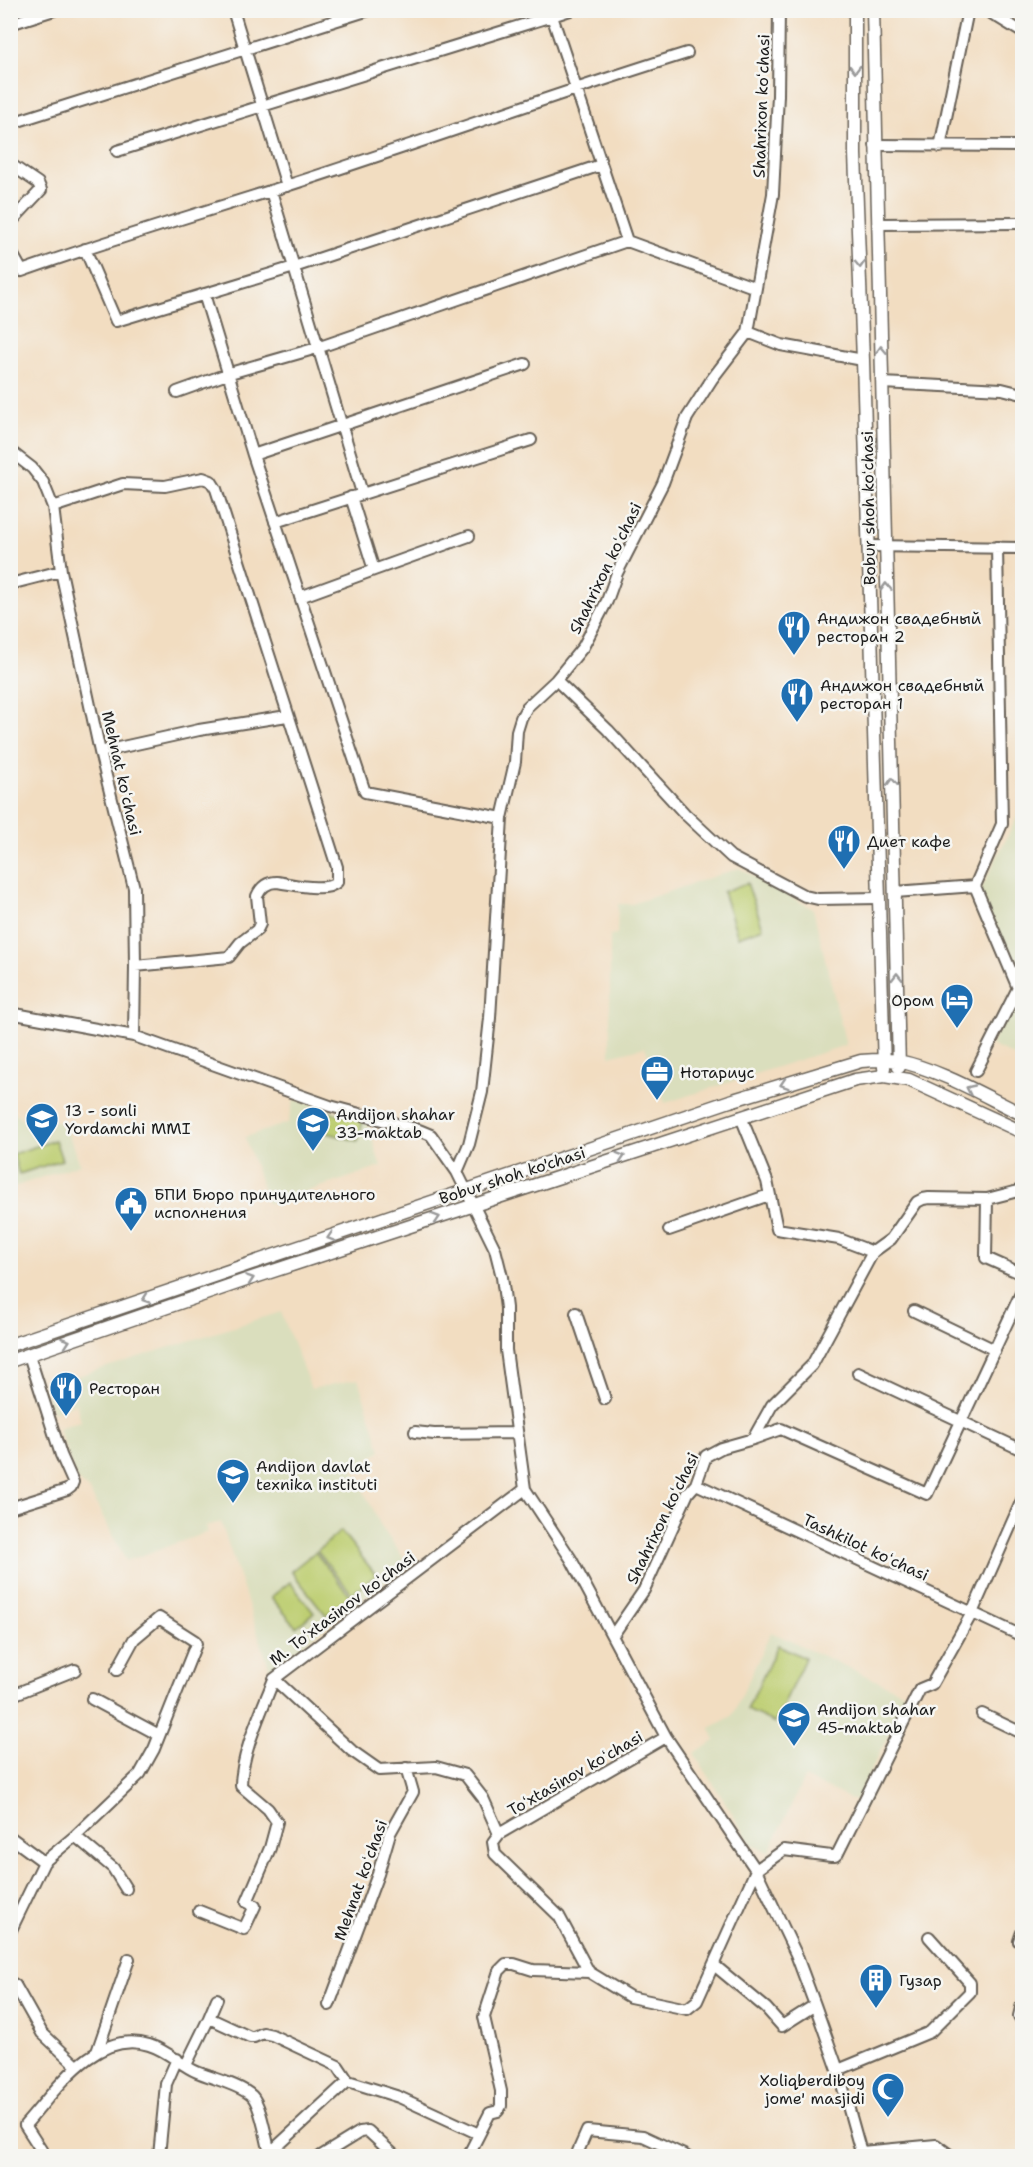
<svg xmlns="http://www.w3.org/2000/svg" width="1033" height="2167" viewBox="0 0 1033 2167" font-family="'Shantell Sans',sans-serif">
  <rect width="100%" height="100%" fill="#f6f6f2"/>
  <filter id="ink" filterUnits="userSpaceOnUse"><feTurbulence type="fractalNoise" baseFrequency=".0167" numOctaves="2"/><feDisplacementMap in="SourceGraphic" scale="12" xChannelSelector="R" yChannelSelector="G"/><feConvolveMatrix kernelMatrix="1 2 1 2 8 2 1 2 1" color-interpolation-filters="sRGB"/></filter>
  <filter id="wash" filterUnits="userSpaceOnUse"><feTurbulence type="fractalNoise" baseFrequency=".008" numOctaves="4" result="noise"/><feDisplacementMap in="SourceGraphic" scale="24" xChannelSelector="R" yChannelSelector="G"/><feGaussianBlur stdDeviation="1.35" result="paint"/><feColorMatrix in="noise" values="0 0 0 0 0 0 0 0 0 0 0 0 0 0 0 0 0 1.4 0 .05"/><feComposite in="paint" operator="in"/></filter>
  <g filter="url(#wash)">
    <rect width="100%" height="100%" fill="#f2ddc1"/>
    <path fill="#dadebd" d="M1022,807V1060L991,1045L1019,986L979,893Z
      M739,868L813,909L846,1045L665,1103L645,1047L610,1056V935L617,934L618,904H632Z
      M294,1099L366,1119L381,1167L268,1204L245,1137L288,1123Z
      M10,1108L34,1131L48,1119L65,1125L80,1164L11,1188Z
      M281,1312L311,1389L358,1379L381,1451L353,1469L382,1528L408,1564L270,1670L221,1522L206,1526L208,1532L126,1561L89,1490L76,1479L58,1428L81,1421L76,1403L53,1412L43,1387Z
      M771,1632L908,1695L856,1801L804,1778L769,1852L752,1845L694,1753L715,1741L710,1728L732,1716Z"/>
    <path fill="#bdce71" stroke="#6c7546" stroke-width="1.5" d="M747,883L763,928L738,937L723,892Z
      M325,1111L363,1121L358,1141L320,1131Z
      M55,1140L62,1160L19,1174L13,1154Z
      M341,1531L376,1575L352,1594L317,1551Z
      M315,1552L350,1596L326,1615L291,1571Z
      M290,1582L314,1613L296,1627L271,1597Z
      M778,1645L805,1658L775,1723L747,1710Z"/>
  </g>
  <g filter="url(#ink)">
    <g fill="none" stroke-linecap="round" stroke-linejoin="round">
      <defs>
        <path id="minor" d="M233,10L287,186
          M986,10L1022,32
          M552,16L570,10
          M10,24L54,10
          M18,121L369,10
          M875,145L1022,146
          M940,147L968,10
          M117,151L552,16L627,241L317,348L230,373L177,392
          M10,164L38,183L41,190L10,223
          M271,191L362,493
          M878,224L1022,223
          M627,241L756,288
          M85,249L116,321L294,267L601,165
          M10,250L22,271C109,240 198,214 286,186C420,143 552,95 687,53
          M204,294L253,455L365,792L502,818
          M748,332L781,345L863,360
          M882,383L1002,389L1022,394
          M10,451L32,468L43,482L53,507L61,571L100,752L134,888L135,966L134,1036L330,1106L419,1130L431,1135L457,1172L495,1249L502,1277L506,1308V1350L525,1489L571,1559L666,1737L756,1870L796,1954L815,2005L838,2070L862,2156
          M253,455L525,364
          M53,507L123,484L165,486L203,478L211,481L216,489L337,867V882C326,893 293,884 277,882C268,882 261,887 257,896L260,924L257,930L240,943L229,957L135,966
          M275,522L531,440
          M868,546L1022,548
          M374,570L469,536
          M10,584L61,571
          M300,597L374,570L351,497
          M556,680L608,730L685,814L731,857L805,896L818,899L879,898
          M100,752L199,730L287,716
          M975,886L1002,824L997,547
          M975,886L1018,988L976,1071
          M895,892L975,886
          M10,1013L134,1036
          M741,1117L767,1181L777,1229L839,1239L873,1252
          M457,1172L469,1144L482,1092L490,1018L502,818L515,762L517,731L521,718L527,707L556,680L583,647L607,601L617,573L663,483L687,418L712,379L748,332L773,194L778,95L779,10
          M987,1199L986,1258L1022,1274
          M669,1230L769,1195
          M914,1311L995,1350
          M576,1313L605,1399
          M858,1373L1022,1450
          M415,1432L434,1434L516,1433
          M753,1439L781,1429L927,1494L1022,1291
          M696,1484L1022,1636
          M10,1508L67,1490L71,1487L73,1482L61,1455L29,1355
          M613,1635L644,1590L688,1493L696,1484L706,1456L721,1448L753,1439L772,1405L812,1365L873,1252L891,1239L917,1202L923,1199L929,1198L987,1199L1022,1190
          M274,1679L352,1751L379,1770L436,1767L465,1775L483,1798L499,1834L493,1842L495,1854L559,1916L589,1972L630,1997L687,2009L697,2001L756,1870L784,1850L831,1856H835L838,1853L920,1689L932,1684L972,1613L1022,1500
          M274,1679L525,1489
          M10,1696L75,1670
          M92,1699L159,1735
          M982,1714L1022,1733
          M499,1834L666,1737
          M75,1836L113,1868L126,1889
          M10,1837L44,1862L10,1932
          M44,1862L75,1836L140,1774L154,1749L196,1644L195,1641L159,1618L134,1639L117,1670
          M199,1911L244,1929L255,1906L247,1902L270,1848L277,1822L268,1809L241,1786C241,1754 262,1710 274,1679
          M1022,1932L1019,1941L1022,1943
          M714,1965L766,2008L782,2026L815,2005
          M10,1982L15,1985L42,2033L77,2066
          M1022,2004L1019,2016L1022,2021
          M329,2005L378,1874L390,1833L413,1792L406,1768
          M209,2018L217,1999
          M97,2052L129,1959
          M186,2065L209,2018L250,2037H254L263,2033L272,2035L338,2066L348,2081
          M838,2070L930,2032L970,1992V1983L929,1937
          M862,2152L936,2145L951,2156
          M270,2153L348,2081L399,2097L479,2134
          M45,2156L25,2125C55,2092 95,2028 149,2045C169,2051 180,2065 197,2072C211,2078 241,2085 252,2096C261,2105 266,2139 270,2153L273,2156
          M159,2156L166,2084L177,2059
          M321,2156L360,2132L368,2131L395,2156
          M468,2156L490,2113L498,2111L501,2106V2091L484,2017L499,1971L506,1964H514L533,1970L589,1972
          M576,2156L587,2131L643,2136L686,2156"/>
        <path id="major" d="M855,10V154L863,360L884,1068
          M873,10L899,1067
          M10,1345L730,1101L861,1061C873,1060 886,1059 898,1061C939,1069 984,1096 1022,1114
          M10,1361L249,1279L855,1080L884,1076L909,1080L1022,1132"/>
      </defs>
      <use href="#minor" stroke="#676056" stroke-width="14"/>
      <use href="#major" stroke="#676056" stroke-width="15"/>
      <use href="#minor" stroke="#fff" stroke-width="10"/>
      <use href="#major" stroke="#fff" stroke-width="12"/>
    </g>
    <defs><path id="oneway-chevron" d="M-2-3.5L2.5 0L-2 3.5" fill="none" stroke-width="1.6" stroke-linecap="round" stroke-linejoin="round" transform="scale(1.5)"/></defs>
    <g stroke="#999">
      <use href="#oneway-chevron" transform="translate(855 69) rotate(90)"/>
      <use href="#oneway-chevron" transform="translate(860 264) rotate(88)"/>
      <use href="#oneway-chevron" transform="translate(881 350) rotate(-92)"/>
      <use href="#oneway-chevron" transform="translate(886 587) rotate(-92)"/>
      <use href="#oneway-chevron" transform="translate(892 782) rotate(-92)"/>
      <use href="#oneway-chevron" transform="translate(897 977) rotate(-91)"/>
      <use href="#oneway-chevron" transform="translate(784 1084) rotate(162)"/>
      <use href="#oneway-chevron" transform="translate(970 1089) rotate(-155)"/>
      <use href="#oneway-chevron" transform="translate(621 1157) rotate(-18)"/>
      <use href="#oneway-chevron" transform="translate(436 1218) rotate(-18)"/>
      <use href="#oneway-chevron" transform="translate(331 1237) rotate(162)"/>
      <use href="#oneway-chevron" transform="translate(250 1279) rotate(-19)"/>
      <use href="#oneway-chevron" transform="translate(146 1299) rotate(161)"/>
      <use href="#oneway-chevron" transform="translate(66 1342) rotate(-19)"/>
    </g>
  </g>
  <defs>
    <symbol id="restaurant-pin" viewBox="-11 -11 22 30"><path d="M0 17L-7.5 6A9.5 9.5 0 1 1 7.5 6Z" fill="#1f6fb2" stroke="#f6f6f2"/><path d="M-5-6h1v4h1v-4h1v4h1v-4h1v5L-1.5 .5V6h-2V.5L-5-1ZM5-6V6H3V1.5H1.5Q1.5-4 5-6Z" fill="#fff"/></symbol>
    <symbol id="hotel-pin" viewBox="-11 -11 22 30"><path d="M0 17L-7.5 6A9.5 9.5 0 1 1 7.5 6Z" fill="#1f6fb2" stroke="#f6f6f2"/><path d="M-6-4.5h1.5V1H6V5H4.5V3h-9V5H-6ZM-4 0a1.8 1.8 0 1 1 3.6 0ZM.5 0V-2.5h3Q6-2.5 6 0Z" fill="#fff"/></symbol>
    <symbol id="office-pin" viewBox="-11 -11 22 30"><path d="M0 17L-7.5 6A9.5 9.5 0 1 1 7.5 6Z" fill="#1f6fb2" stroke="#f6f6f2"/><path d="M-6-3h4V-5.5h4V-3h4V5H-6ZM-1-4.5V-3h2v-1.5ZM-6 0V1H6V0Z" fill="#fff"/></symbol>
    <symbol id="school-pin" viewBox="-11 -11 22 30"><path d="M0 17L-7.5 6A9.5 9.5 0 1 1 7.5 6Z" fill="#1f6fb2" stroke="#f6f6f2"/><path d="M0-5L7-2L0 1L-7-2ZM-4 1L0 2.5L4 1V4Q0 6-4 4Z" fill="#fff"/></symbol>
    <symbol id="civic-pin" viewBox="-11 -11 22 30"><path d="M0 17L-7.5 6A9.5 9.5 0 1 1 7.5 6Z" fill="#1f6fb2" stroke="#f6f6f2"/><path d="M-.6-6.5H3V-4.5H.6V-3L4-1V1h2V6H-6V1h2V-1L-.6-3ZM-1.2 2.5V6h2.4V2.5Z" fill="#fff"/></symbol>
    <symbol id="university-pin" viewBox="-11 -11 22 30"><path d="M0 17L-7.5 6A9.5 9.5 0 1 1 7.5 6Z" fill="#1f6fb2" stroke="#f6f6f2"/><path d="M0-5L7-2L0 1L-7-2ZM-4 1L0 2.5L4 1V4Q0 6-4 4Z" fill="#fff"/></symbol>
    <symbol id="building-pin" viewBox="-11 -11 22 30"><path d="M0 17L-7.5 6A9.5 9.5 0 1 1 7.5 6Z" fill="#1f6fb2" stroke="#f6f6f2"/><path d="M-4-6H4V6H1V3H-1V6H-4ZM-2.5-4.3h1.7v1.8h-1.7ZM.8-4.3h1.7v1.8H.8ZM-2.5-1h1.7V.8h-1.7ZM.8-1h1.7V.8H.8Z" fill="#fff"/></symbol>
    <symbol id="mosque-pin" viewBox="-11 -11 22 30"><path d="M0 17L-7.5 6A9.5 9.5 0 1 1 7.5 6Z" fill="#1f6fb2" stroke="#f6f6f2"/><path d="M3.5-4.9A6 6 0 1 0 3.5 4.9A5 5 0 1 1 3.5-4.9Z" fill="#fff"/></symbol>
  </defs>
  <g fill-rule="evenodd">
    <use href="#restaurant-pin" x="775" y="608" width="38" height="52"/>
    <use href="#restaurant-pin" x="778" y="675" width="38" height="52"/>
    <use href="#restaurant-pin" x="825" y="822" width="38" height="52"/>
    <use href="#hotel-pin" x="938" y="981" width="38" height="52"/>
    <use href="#office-pin" x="638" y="1053" width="38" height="52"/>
    <use href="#school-pin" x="23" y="1100" width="38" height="52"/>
    <use href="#school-pin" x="294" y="1104" width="38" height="52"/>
    <use href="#civic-pin" x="112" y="1184" width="38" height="52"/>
    <use href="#restaurant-pin" x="47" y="1369" width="38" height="52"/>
    <use href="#university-pin" x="214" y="1456" width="38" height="52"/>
    <use href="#school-pin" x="775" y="1699" width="38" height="52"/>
    <use href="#building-pin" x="857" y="1961" width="38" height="52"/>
    <use href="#mosque-pin" x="869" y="2070" width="38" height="52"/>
  </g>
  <g text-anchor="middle" stroke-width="5" stroke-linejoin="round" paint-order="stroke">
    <g font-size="16" fill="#1c1c1c" stroke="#f6f6f2">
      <text transform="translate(761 106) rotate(-88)" y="6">Shahrixon koʻchasi</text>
      <text transform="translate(868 508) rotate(-91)" y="6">Bobur shoh koʻchasi</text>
      <text transform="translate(605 568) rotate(-64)" y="6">Shahrixon koʻchasi</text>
      <text transform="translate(122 773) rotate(77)" y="6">Mehnat koʻchasi</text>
      <text transform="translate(512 1175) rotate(-18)" y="6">Bobur shoh ko'chasi</text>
      <text transform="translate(662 1518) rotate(-64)" y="6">Shahrixon koʻchasi</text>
      <text transform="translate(866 1547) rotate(25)" y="6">Tashkilot koʻchasi</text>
      <text transform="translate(342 1608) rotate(-37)" y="6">M. Toʻxtasinov koʻchasi</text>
      <text transform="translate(575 1773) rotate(-30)" y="6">Toʻxtasinov koʻchasi</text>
      <text transform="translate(360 1880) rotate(-70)" y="6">Mehnat koʻchasi</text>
    </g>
    <g font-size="16" fill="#1c1c1c" stroke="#f6f6f2" text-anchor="start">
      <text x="817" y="624">Андижон свадебный<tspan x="817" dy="18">ресторан 2</tspan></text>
      <text x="820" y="691">Андижон свадебный<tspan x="820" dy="18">ресторан 1</tspan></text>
      <text x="867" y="847">Диет кафе</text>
      <text x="934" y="1006" text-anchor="end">Ором</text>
      <text x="680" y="1078">Нотариус</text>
      <text x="65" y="1116">13 - sonli<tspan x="65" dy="18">Yordamchi MMI</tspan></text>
      <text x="336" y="1120">Andijon shahar<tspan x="336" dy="18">33-maktab</tspan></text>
      <text x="154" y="1200">БПИ Бюро принудительного<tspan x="154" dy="18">исполнения</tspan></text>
      <text x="89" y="1394">Ресторан</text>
      <text x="256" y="1472">Andijon davlat<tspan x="256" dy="18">texnika instituti</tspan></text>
      <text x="817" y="1715">Andijon shahar<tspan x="817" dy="18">45-maktab</tspan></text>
      <text x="899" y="1986">Гузар</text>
      <text x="865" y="2086" text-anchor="end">Xoliqberdiboy<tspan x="865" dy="18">jome' masjidi</tspan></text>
    </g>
  </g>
  <rect width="1033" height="2167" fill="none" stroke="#f6f6f2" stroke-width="36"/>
</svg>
